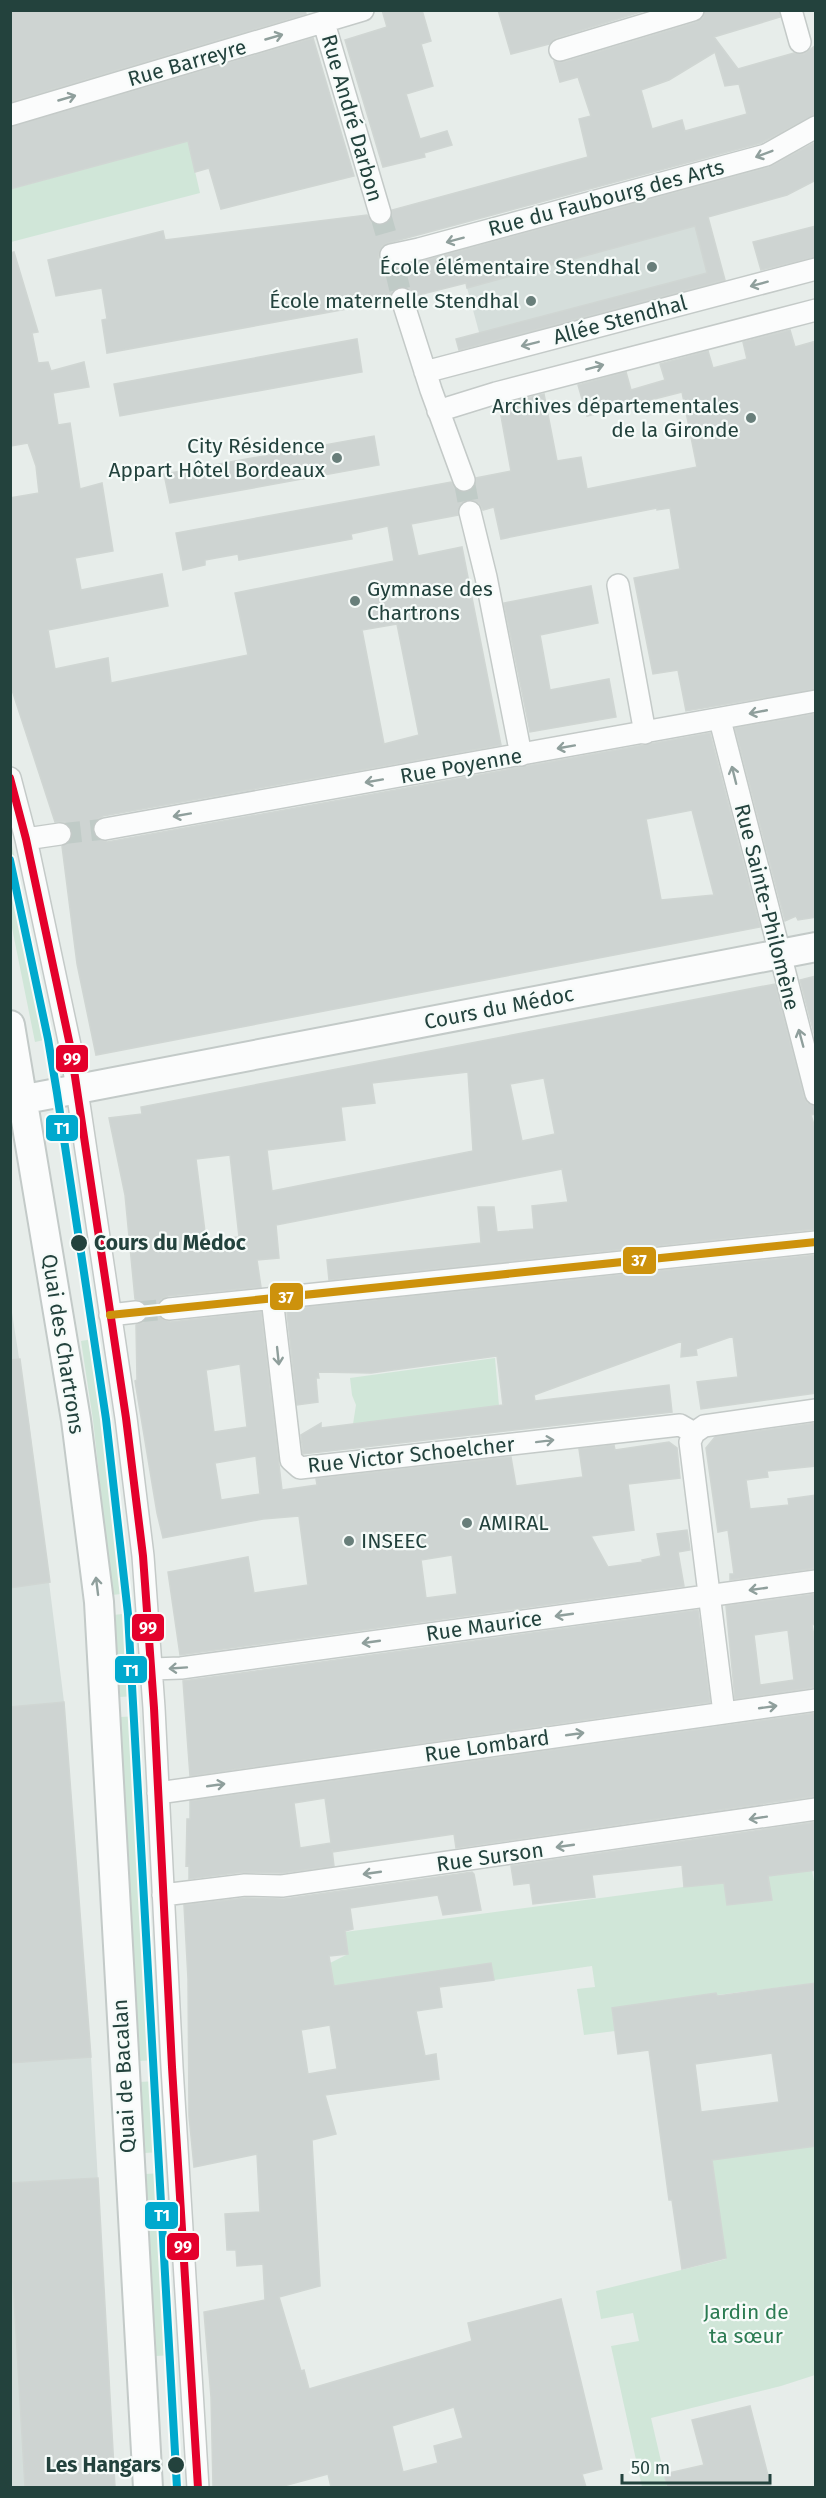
<svg xmlns="http://www.w3.org/2000/svg" width="826" height="2498" viewBox="0 0 826 2498" font-family="'Fira Sans',sans-serif">
  <rect width="100%" height="100%" fill="#e7edea"/>
  <path fill="#d5dedb" d="M708,217L725,283L483,347L466,284Z
    M10,1300L29,1422L64,1702L91,2057L115,2487H11Z"/>
  <path fill="#d0e6d8" d="M188,141L200,193L11,242V189Z
    M11,841L53,1038L35,1042L11,923Z
    M99,1338L111,1419L130,1593L112,1595L93,1420L81,1341Z
    M495,1358L499,1406L353,1424L356,1405L352,1395L350,1378Z
    M132,1613L138,1696L119,1697L113,1615Z
    M140,1716L146,1891L156,2060L139,2061L120,1717Z
    M812,1870L816,1893L815,1983L612,2008L615,2031L584,2035L577,1989L595,1987L592,1966L494,1980L491,1963L334,1986L330,1963L348,1954L345,1932Z
    M158,2081L162,2152L144,2153L139,2082Z
    M815,2144V2375L781,2386L651,2418L667,2487H642L611,2346L639,2341L633,2313L601,2319L596,2291L726,2259L712,2160Z
    M163,2173L173,2355L156,2356L145,2174Z"/>
  <path fill="#ced4d2" stroke="#d0d6d3" stroke-width="1.5" fill-rule="evenodd" d="M10,10H305L306,14L10,102Z
    M382,10H422L431,41L421,44L433,86L406,94L420,139L447,131L452,145L424,153L425,157L383,167L345,40L387,27Z
    M498,10H647L556,38L549,44L511,54Z
    M705,10H779L780,17L714,37L738,69L794,53L804,54L816,45V114L761,143L388,243L382,246L378,257L381,263L388,267L422,261L769,167L816,142V180L787,195L708,217L725,280L459,350L456,339L707,273L695,226L467,288L466,283L415,296L410,289L399,287L392,291L390,301L107,353L102,320L107,319L102,288L56,296L48,260L163,231L165,240L367,215L372,223L383,225L390,221L392,210L588,157L579,119L591,116L578,77L560,82L554,61L564,62L697,22L703,18ZM715,52L725,86L739,84L747,114L685,131L682,120L652,129L641,90L669,80Z
    M313,38L354,176L221,209L209,168L195,172L188,141L10,189V127Z
    M816,226V257L761,270L753,242Z
    M14,252L38,332L32,333L38,363L48,362L51,371L84,362L89,387L53,393L58,425L70,423L80,489L102,483L113,551L75,558L81,590L162,574L168,606L48,630L55,669L108,658L111,683L248,655L235,593L394,561L388,526L351,534L352,539L239,560L238,554L205,560V565L183,570L176,533L451,482L456,490L469,492L474,488L476,478L511,471L499,405L544,394L557,461L581,457L587,489L697,467L682,392L587,416L578,385L626,372L631,390L665,380L660,364L708,351L713,368L747,359L743,342L790,330L795,347L816,341V689L686,711L678,670L653,674L634,578L680,569L670,508L657,510V508L501,539L494,507L483,510L479,503L468,500L461,503L458,515L411,524L418,556L462,547L501,745L103,816L96,820L93,825L96,838L107,842L710,733L760,927L96,1055L77,964L62,846L72,839V832L65,822H55L10,684V498L39,493L36,466L28,443L10,446V253ZM397,624L419,735L384,744L362,630ZM692,810L714,895L661,900L646,819Z
    M357,339L362,372L120,416L114,384Z
    M374,436L379,465L170,503L164,474Z
    M591,586L598,623L540,635L550,690L609,679L616,717L530,732L504,603Z
    M816,714V917L798,920L796,916L785,921L735,728Z
    M816,976V1041L800,980Z
    M775,984L804,1097L807,1103L816,1106V1114L811,1115L816,1131V1229L329,1280L327,1260L481,1243L478,1207H494L497,1232L534,1229L532,1206L568,1202L562,1169L276,1225L279,1258L257,1260L261,1287L168,1296L161,1299L156,1310L159,1317L170,1322L261,1312L282,1490L317,1485L316,1479L511,1457L516,1486L583,1477L579,1449L614,1445L615,1450L669,1442L677,1448L680,1478L628,1484L634,1530L591,1536L608,1567L643,1562L642,1560L661,1556L657,1534L687,1530L690,1550L678,1552L684,1586L180,1655L168,1572L248,1557L254,1593L308,1585L299,1516L263,1519L163,1538L157,1513L135,1381L137,1380L136,1325L144,1322L149,1310L146,1304L135,1299L125,1195L109,1118L142,1114L141,1107ZM468,1072L473,1151L272,1191L267,1150L345,1140L341,1107L375,1103L372,1083ZM544,1078L555,1134L522,1141L510,1084ZM230,1155L239,1237L206,1240L196,1159ZM240,1364L247,1427L214,1432L206,1370ZM256,1456L260,1494L221,1500L215,1463ZM452,1555L457,1594L426,1598L421,1560Z
    M816,1255V1393L701,1409L697,1382L738,1377L733,1336L696,1349L697,1355L681,1357L682,1341L534,1395L535,1401L669,1385L672,1412L303,1454L301,1435L321,1423V1428L503,1405L497,1356L371,1373L318,1372L319,1378H316L318,1402L297,1405L287,1313L288,1309Z
    M20,1359L50,1582L10,1588V1360Z
    M816,1423V1466L767,1471L768,1477L746,1480L750,1509L789,1505L788,1499L816,1495V1568L730,1580V1574H734L728,1530L718,1532L706,1448L715,1437Z
    M816,1594V1624L812,1625L816,1647V1687L735,1699L726,1606ZM788,1630L794,1680L760,1685L754,1635Z
    M698,1610L710,1702L190,1776L183,1681Z
    M64,1702L91,2057L10,2063V1707Z
    M816,1713V1796L456,1848L454,1834L333,1852L332,1849L334,1866L281,1873L244,1872L189,1879V1865L186,1866L187,1819H190V1801ZM325,1798L331,1843L300,1848L294,1803Z
    M816,1822V1870L768,1876L772,1900L727,1905L724,1883L684,1887L682,1865L592,1875L595,1897L533,1904L530,1883L514,1885L511,1866Z
    M472,1872L474,1874L481,1910L443,1915L438,1895L350,1908L353,1929L345,1931L348,1954L329,1956L334,1986L491,1963L494,1980L439,1987L442,2007L416,2011L425,2056L436,2054L439,2079L325,2095L336,2134L312,2140L320,2286L279,2297L301,2371L304,2370L309,2389L472,2341L468,2323L561,2299L602,2469L582,2474L586,2487H331L328,2474L280,2487H213L211,2397L204,2312L265,2300L263,2264L237,2266L236,2250H227L225,2214L260,2212L257,2154L194,2167L189,2116L188,1979L184,1905L246,1898L284,1899ZM330,2025L337,2069L308,2074L301,2030ZM454,2407L463,2438L434,2446L438,2463L403,2472L392,2426Z
    M816,1983V2146L712,2160L726,2258L682,2269L672,2200H669L649,2050L618,2054L612,2008L716,1993L717,1996ZM772,2053L779,2102L701,2112L695,2064Z
    M98,2178L115,2487H25L10,2230V2183Z
    M750,2406L771,2487H668L664,2474L704,2465L692,2420Z"/>
  <g fill="none" stroke-linecap="round" stroke-linejoin="round">
    <path stroke="#c0cbc7" stroke-width="21" stroke-dasharray="21 10" stroke-linecap="butt" d="M380,213L388,241
      M395,269L402,299
      M464,480L470,512
      M60,834L105,829
      M136,1312L169,1309"/>
    <defs>
      <path id="street" d="M791,10L800,42
        M324,23L380,213
        M560,50L693,10
        M10,115L363,10
        M391,255L419,249L766,155L816,127
        M402,299L431,390L464,480
        M425,372L816,269
        M438,411L496,393L816,310
        M470,512L486,577L521,755
        M618,585L645,733
        M720,720L816,1094
        M10,778L26,839L71,1050L126,1418L143,1556L154,1708L172,2067L198,2488
        M105,829L816,701
        M26,839L60,834
        M272,1298L291,1460L300,1468L680,1425L694,1433
        M169,1309L816,1242
        M110,1315L136,1312
        M152,1669L181,1668L816,1581
        M724,1713L690,1442L694,1433L704,1426L816,1410
        M158,1793L816,1700
        M163,1895L245,1885L282,1886L816,1809"/>
      <path id="secondary" d="M10,1025L76,1420L99,1602L148,2488
        M10,1102L816,947"/>
    </defs>
    <use href="#street" stroke="#c4cac8" stroke-width="24"/>
    <use href="#secondary" stroke="#c3cac8" stroke-width="32"/>
    <use href="#street" stroke="#fbfcfc" stroke-width="21"/>
    <use href="#secondary" stroke="#fbfcfc" stroke-width="28"/>
    <defs>
      <path id="bus-1" d="M10,778L26,839L71,1050L126,1418L143,1556L154,1708L172,2067L198,2488"/>
      <path id="bus-2" d="M110,1315L816,1242"/>
    </defs>
    <use href="#bus-1" stroke="#f6fbf9" stroke-width="12"/>
    <use href="#bus-2" stroke="#f6fbf9" stroke-width="12"/>
    <use href="#bus-1" stroke="#e4002b" stroke-width="8"/>
    <use href="#bus-2" stroke="#cd920c" stroke-width="8"/>
    <defs>
      <path id="tram-1" d="M10,860L48,1039L57,1093L106,1419L128,1614L177,2488"/>
    </defs>
    <use href="#tram-1" stroke="#f6fbf9" stroke-width="12"/>
    <use href="#tram-1" stroke="#00a9ce" stroke-width="8"/>
  </g>
  <defs><path id="oneway-shaft" d="M-6 0H5M1.5-3L5.5 0L1.5 3" fill="none" stroke-width="1.6" stroke-linecap="round" stroke-linejoin="round" transform="scale(1.5)"/></defs>
  <g stroke="#8f9f9c">
    <use href="#oneway-shaft" transform="translate(274 37) rotate(-16)"/>
    <use href="#oneway-shaft" transform="translate(67 98) rotate(-16)"/>
    <use href="#oneway-shaft" transform="translate(764 154) rotate(159)"/>
    <use href="#oneway-shaft" transform="translate(455 240) rotate(165)"/>
    <use href="#oneway-shaft" transform="translate(759 284) rotate(165)"/>
    <use href="#oneway-shaft" transform="translate(530 344) rotate(166)"/>
    <use href="#oneway-shaft" transform="translate(595 367) rotate(-15)"/>
    <use href="#oneway-shaft" transform="translate(758 712) rotate(169)"/>
    <use href="#oneway-shaft" transform="translate(566 747) rotate(170)"/>
    <use href="#oneway-shaft" transform="translate(734 775) rotate(-104)"/>
    <use href="#oneway-shaft" transform="translate(374 781) rotate(170)"/>
    <use href="#oneway-shaft" transform="translate(182 815) rotate(170)"/>
    <use href="#oneway-shaft" transform="translate(801 1038) rotate(-105)"/>
    <use href="#oneway-shaft" transform="translate(278 1356) rotate(84)"/>
    <use href="#oneway-shaft" transform="translate(545 1441) rotate(-7)"/>
    <use href="#oneway-shaft" transform="translate(97 1586) rotate(-97)"/>
    <use href="#oneway-shaft" transform="translate(758 1589) rotate(172)"/>
    <use href="#oneway-shaft" transform="translate(564 1615) rotate(172)"/>
    <use href="#oneway-shaft" transform="translate(371 1642) rotate(172)"/>
    <use href="#oneway-shaft" transform="translate(178 1668) rotate(176)"/>
    <use href="#oneway-shaft" transform="translate(768 1707) rotate(-8)"/>
    <use href="#oneway-shaft" transform="translate(575 1734) rotate(-8)"/>
    <use href="#oneway-shaft" transform="translate(216 1785) rotate(-8)"/>
    <use href="#oneway-shaft" transform="translate(758 1818) rotate(171)"/>
    <use href="#oneway-shaft" transform="translate(565 1846) rotate(172)"/>
    <use href="#oneway-shaft" transform="translate(372 1873) rotate(172)"/>
  </g>
  <g fill="#687e7a" stroke="#f6fbf9" stroke-width="2">
    <circle cx="652" cy="267" r="6"/>
    <circle cx="531" cy="301" r="6"/>
    <circle cx="751" cy="418" r="6"/>
    <circle cx="337" cy="458" r="6"/>
    <circle cx="355" cy="601" r="6"/>
    <circle cx="467" cy="1523" r="6"/>
    <circle cx="349" cy="1541" r="6"/>
  </g>
  <g fill="#23423d" stroke="#f6fbf9" stroke-width="2">
    <circle cx="79" cy="1243" r="9"/>
    <circle cx="176" cy="2465" r="9"/>
  </g>
  <g text-anchor="middle" stroke-width="4.5" stroke-linejoin="round" paint-order="stroke">
    <g font-size="21" fill="#23423d" stroke="#f6fbf9">
      <text transform="translate(187 63) rotate(-16)" y="7">Rue Barreyre</text>
      <text transform="translate(352 118) rotate(74)" y="7">Rue André Darbon</text>
      <text transform="translate(606 198) rotate(-15)" y="7">Rue du Faubourg des Arts</text>
      <text transform="translate(620 320) rotate(-15)" y="7">Allée Stendhal</text>
      <text transform="translate(461 766) rotate(-10)" y="7">Rue Poyenne</text>
      <text transform="translate(767 907) rotate(76)" y="7">Rue Sainte-Philomène</text>
      <text transform="translate(499 1008) rotate(-11)" y="7">Cours du Médoc</text>
      <text transform="translate(63 1344) rotate(81)" y="7">Quai des Chartrons</text>
      <text transform="translate(411 1455) rotate(-6)" y="7">Rue Victor Schoelcher</text>
      <text transform="translate(484 1626) rotate(-8)" y="7">Rue Maurice</text>
      <text transform="translate(487 1746) rotate(-8)" y="7">Rue Lombard</text>
      <text transform="translate(490 1857) rotate(-8)" y="7">Rue Surson</text>
      <text transform="translate(124 2076) rotate(-93)" y="7">Quai de Bacalan</text>
    </g>
    <g font-size="21" fill="#23423d" stroke="#f6fbf9" text-anchor="end">
      <text x="640" y="274">École élémentaire Stendhal</text>
      <text x="519" y="308">École maternelle Stendhal</text>
      <text x="739" y="413">Archives départementales<tspan x="739" dy="24">de la Gironde</tspan></text>
      <text x="325" y="453">City Résidence<tspan x="325" dy="24">Appart Hôtel Bordeaux</tspan></text>
      <text x="367" y="596" text-anchor="start">Gymnase des<tspan x="367" dy="24">Chartrons</tspan></text>
      <text x="479" y="1530" text-anchor="start">AMIRAL</text>
      <text x="361" y="1548" text-anchor="start">INSEEC</text>
    </g>
    <g font-size="21" font-weight="bold" fill="#23423d" stroke="#f6fbf9" text-anchor="start">
      <text x="94" y="1250">Cours du Médoc</text>
      <text x="161" y="2472" text-anchor="end">Les Hangars</text>
    </g>
    <g font-size="21" fill="#2b7b52" stroke="#f6fbf9">
      <text x="746" y="2319">Jardin de<tspan x="746" dy="24">ta sœur</tspan></text>
    </g>
  </g>
  <g stroke="#f6fbf9" stroke-width="2">
    <rect x="55" y="1044" width="34" height="29" rx="6" fill="#e4002b"/>
    <rect x="45" y="1114" width="34" height="28" rx="6" fill="#00a9ce"/>
    <rect x="622" y="1246" width="35" height="29" rx="6" fill="#cd920c"/>
    <rect x="269" y="1282" width="35" height="29" rx="6" fill="#cd920c"/>
    <rect x="131" y="1613" width="34" height="29" rx="6" fill="#e4002b"/>
    <rect x="114" y="1655" width="34" height="29" rx="6" fill="#00a9ce"/>
    <rect x="144" y="2201" width="35" height="29" rx="6" fill="#00a9ce"/>
    <rect x="166" y="2232" width="34" height="29" rx="6" fill="#e4002b"/>
  </g>
  <g font-size="16" text-anchor="middle" font-weight="bold" fill="#fff">
    <text x="72" y="1064">99</text>
    <text x="62" y="1134">T1</text>
    <text x="639" y="1266">37</text>
    <text x="286" y="1303">37</text>
    <text x="148" y="1633">99</text>
    <text x="131" y="1676">T1</text>
    <text x="162" y="2221">T1</text>
    <text x="183" y="2252">99</text>
  </g>
  <rect width="826" height="2498" fill="none" stroke="#23423d" stroke-width="24"/>
  <path d="M622 2474v9h148v-9" fill="none" stroke="#23423d" stroke-width="3"/>
  <text x="631" y="2474" font-size="18" fill="#23423d" stroke="#f6fbf9" stroke-width="4.5" paint-order="stroke">50 m</text>
</svg>
